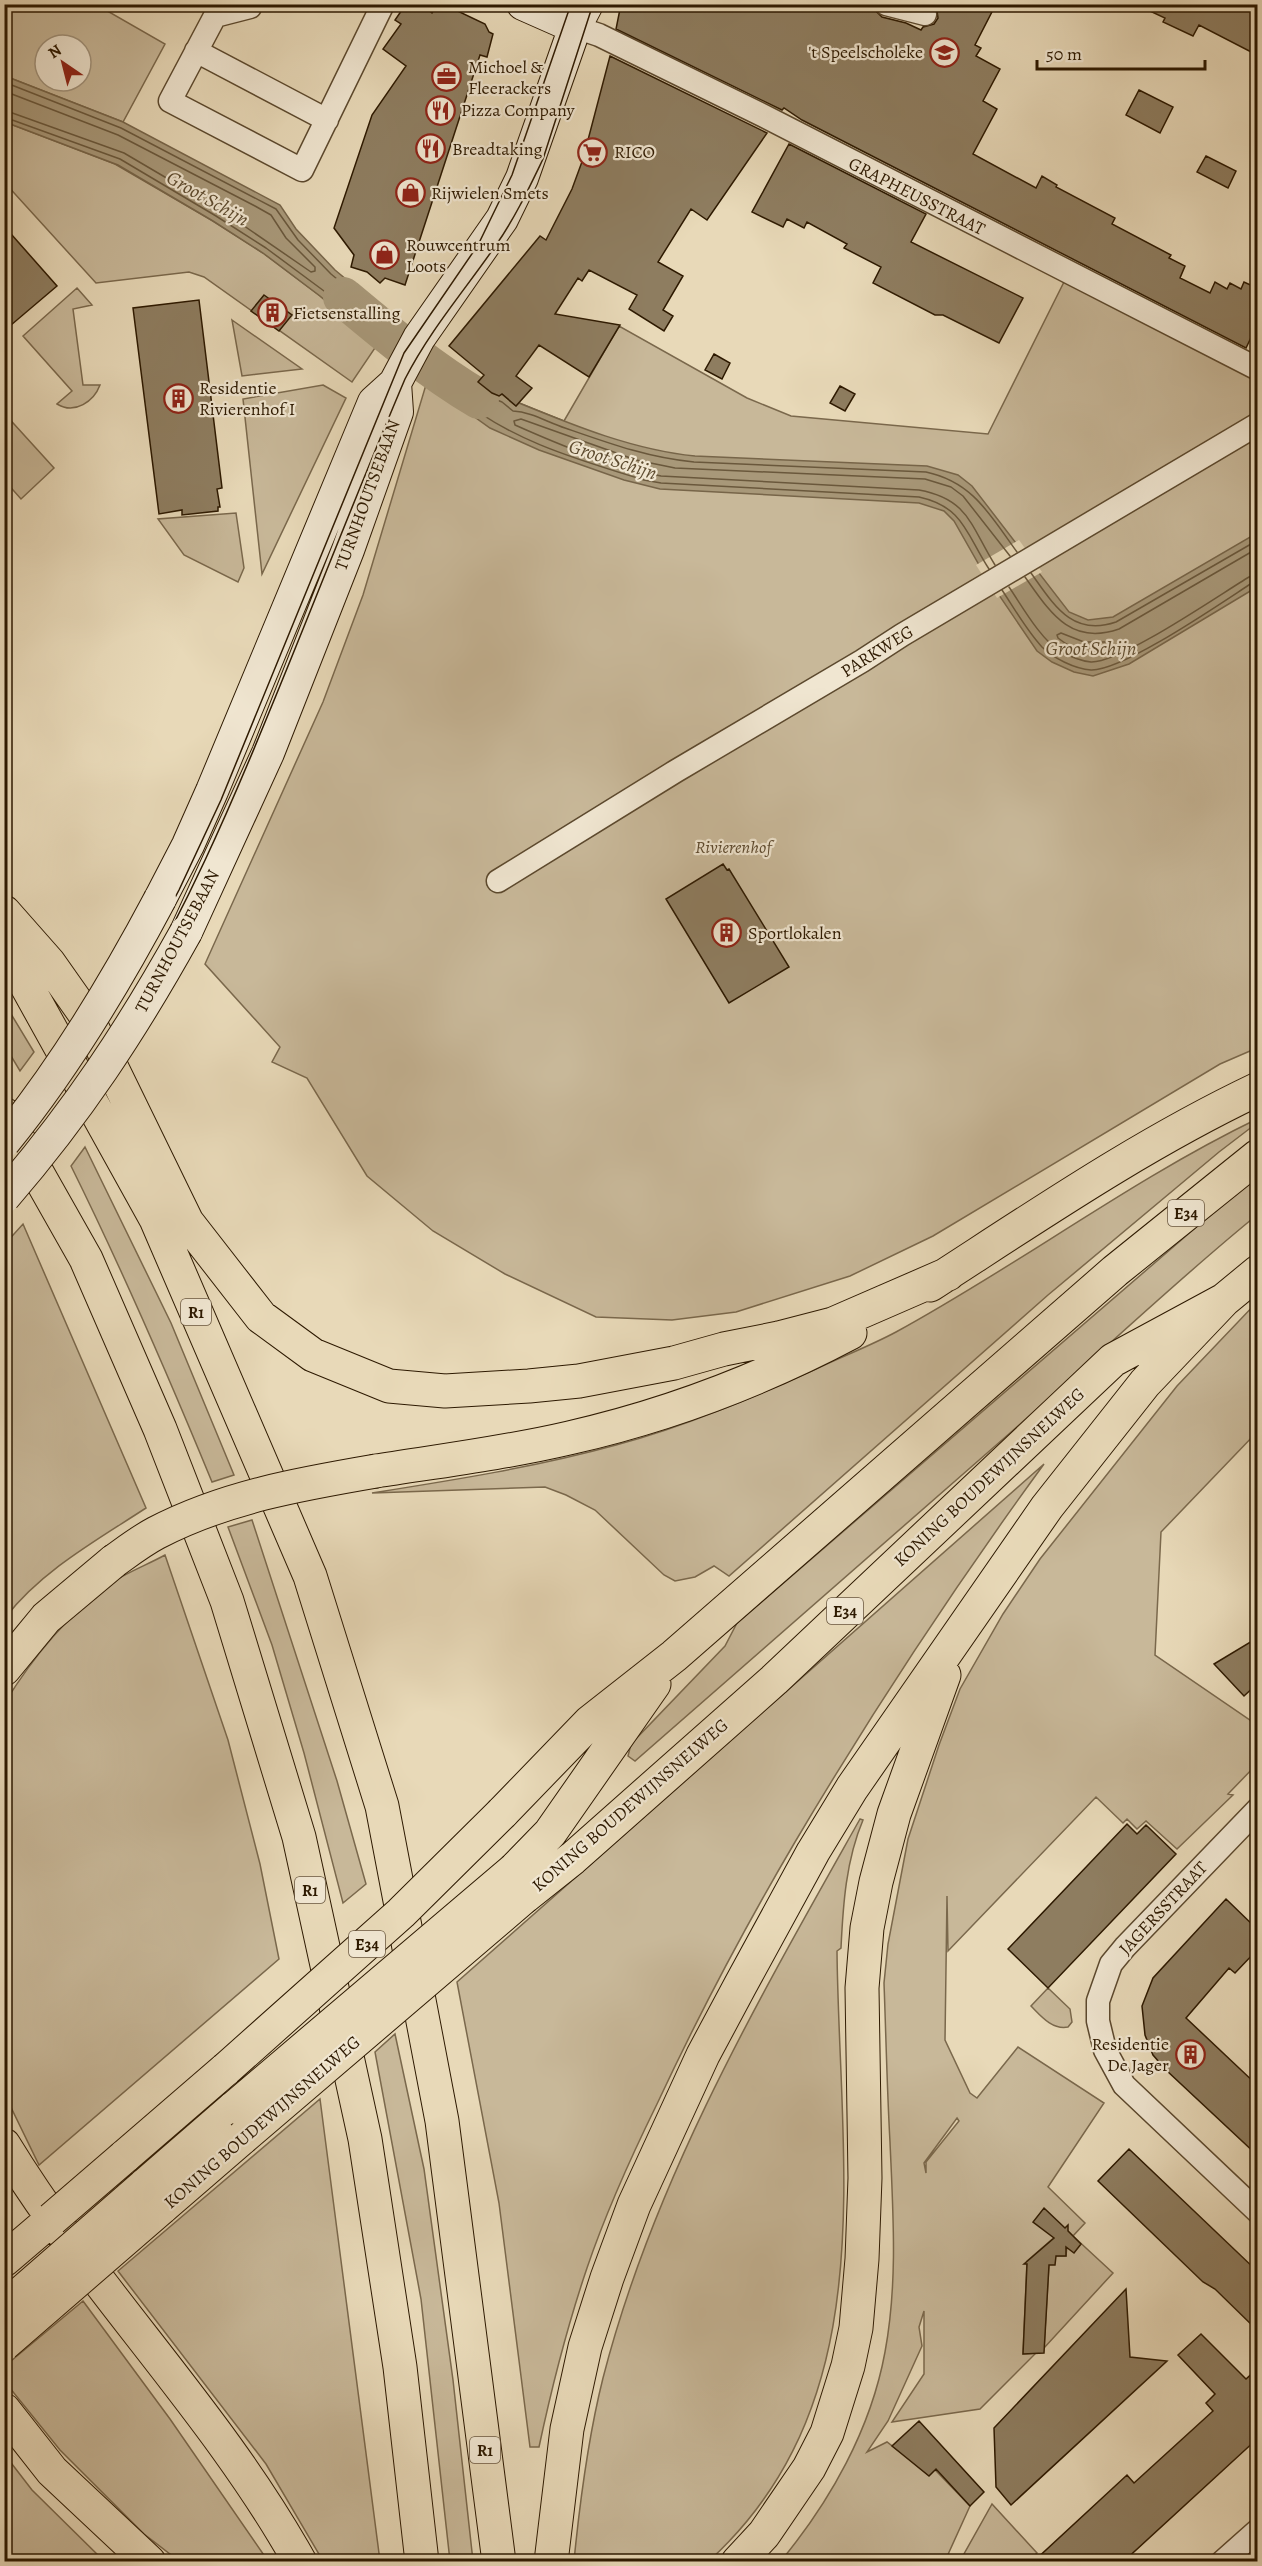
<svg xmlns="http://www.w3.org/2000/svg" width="1262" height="2566" viewBox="0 0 1262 2566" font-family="Alegreya,serif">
  <rect width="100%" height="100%" fill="#e8d9b8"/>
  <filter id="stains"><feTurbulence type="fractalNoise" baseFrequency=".00333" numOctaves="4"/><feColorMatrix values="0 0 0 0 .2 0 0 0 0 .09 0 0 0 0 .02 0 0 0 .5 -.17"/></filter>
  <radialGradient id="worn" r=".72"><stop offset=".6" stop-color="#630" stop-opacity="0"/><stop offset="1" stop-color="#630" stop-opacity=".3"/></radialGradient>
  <path fill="#c8b899" stroke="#7a684c" stroke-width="1.5" fill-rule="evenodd" d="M4,5H97L165,44L123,122L5,76ZM45,45H81V81H45Z
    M5,122L115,164L213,221L263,253L320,296L377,345L352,382L204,277L189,272L96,283L5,183Z
    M1065,280L1257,370V1048L1220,1064L933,1236L850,1276L736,1312L672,1320L596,1317L505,1274L433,1231L367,1176L307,1078L272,1062L280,1047L205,964L323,702L363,595L428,378L444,355L492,393L499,396L502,394L516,406L519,403L564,421L619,326L747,398L791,416L988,434Z
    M77,288L92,305L73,309L83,385H100C94,401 75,415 57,404L72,391L23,336Z
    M232,320L302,369L242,376Z
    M323,385L346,398L262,574L243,399Z
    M4,413L54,468L21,499L5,481Z
    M236,513L244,568L238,582L184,555L158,519Z
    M5,1004L34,1052L20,1071L5,1046Z
    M1257,1119V1123L1219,1152L1048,1295L729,1576L714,1566L695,1577L675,1581L664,1575L595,1510L566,1495L545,1487L372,1493C454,1480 536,1467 616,1445C685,1427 751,1398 816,1369C843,1356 870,1346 896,1332C1019,1265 1131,1180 1257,1119Z
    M85,1147L171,1323L234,1475L212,1482C168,1375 122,1269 71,1166Z
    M1257,1178V1215C1172,1284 1092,1361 1010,1433C885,1543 759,1651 635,1761L628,1756L631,1744L725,1646L737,1623L1223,1204Z
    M23,1224L146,1508C97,1540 41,1571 5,1618L4,1245Z
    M1257,1302V1432L1161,1532L1155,1655L1257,1725V1764L1228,1794L1233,1795L1177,1849L1146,1821L1137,1829L1127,1819L1123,1823L1096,1797L948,1951L947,1896L945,2040L970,2093L977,2098L1018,2047L1104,2103L1048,2187L1085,2223L1073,2236L1113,2273L1044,2348L1049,2265L1056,2256H1066L1067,2246L1073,2245V2236L1065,2228L1027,2261L1023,2354L1036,2353L980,2409L892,2422L924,2374V2311L919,2327L922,2346L888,2421L867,2452L887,2442L900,2452L910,2444L970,2506L945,2561L780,2562C830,2502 871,2429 885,2352C898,2282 893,2212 890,2142C887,2089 886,2036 884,1983L888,1944L908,1839L939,1745L960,1689L1003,1614L1040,1559L1177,1386ZM957,2118L959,2121L926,2162V2173L924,2163Z
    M1044,1464C955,1586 872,1712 795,1842C745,1927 699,2014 657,2104C631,2157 606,2212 587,2268C567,2327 552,2386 539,2447H530L499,2203L457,1982Z
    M252,1520L337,1781L366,1884L343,1903L304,1753L272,1645L228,1527Z
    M165,1555L228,1740L260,1864L279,1959L39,2165L5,2095L4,1704C31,1660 66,1617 108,1585C125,1573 147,1565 165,1555Z
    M860,1819L863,1820C846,1860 843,1905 841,1948L837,1951C839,2164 885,2400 709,2561H574C580,2500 588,2438 603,2378C654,2179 760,1997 860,1819Z
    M1048,1988L1070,2009L1072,2022L1068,2027C1052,2030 1041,2016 1031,2006Z
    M395,2034L424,2169L453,2380L473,2561H450L421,2299L375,2052Z
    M320,2099L380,2561H323L266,2464L118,2271Z
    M83,2301L170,2419L268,2561H179L144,2534L60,2450L5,2382V2366Z
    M5,2455L32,2490L104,2561H14L5,2547Z
    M992,2504L1037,2553L1028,2561H960Z"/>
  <path fill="#a89879" stroke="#776549" stroke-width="1.5" d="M5,76L123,122L280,205L296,229L335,270L395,320L377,345L320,296L263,253L213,221L118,165L5,122Z
    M444,355L486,389L499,396L502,394L516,406L519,403C575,426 634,450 695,456L927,466L958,475L972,486L1069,612L1088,620L1113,617L1257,533V587L1129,664L1093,676L1074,672L1052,662L1037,651L982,570L954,521L944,511L919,503L660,489L624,480L539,450L490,428L462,408L428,378Z"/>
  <path fill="#e8d9b8" d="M1019,540L1042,572L997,598L976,565Z"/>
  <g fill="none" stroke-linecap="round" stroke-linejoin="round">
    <path stroke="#6a583c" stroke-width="1.5" d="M4,82L121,128L276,209L298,240L331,274L385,319V323L377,334H374L324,291L266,248L216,216L120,159L4,117
      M4,91L118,135L255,206L271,215L286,238L315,267V271L311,272L221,210L124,153L4,110
      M995,565C971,527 969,499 919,490L661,476C613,467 560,445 515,425L514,421L521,419L636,460L675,468L925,479L951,487L963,496L1010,556
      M989,569C966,534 964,507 919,497L661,483L644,480C579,460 508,440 456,395C449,389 440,383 437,376L443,366L447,365L482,394L502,402L513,411C531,412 547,422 565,428C608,443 649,458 694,462L926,472C973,482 990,515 1017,552
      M1031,573C1054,605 1072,637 1116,622L1258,540
      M1025,577C1050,612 1070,646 1119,629L1258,548
      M1009,587C1022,606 1041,640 1060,651C1069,656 1081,661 1091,662C1121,663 1219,595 1249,577L1258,575
      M1002,590C1014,608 1027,631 1042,647C1053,658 1075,669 1091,670C1123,671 1221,603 1252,583L1258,582
      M1061,633L1084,642H1108L1110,646C1093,658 1073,650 1058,638L1057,635Z"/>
    <path stroke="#a89879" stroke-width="40" d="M343,297C386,333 430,370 479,399"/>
  </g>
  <path fill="#8e7d60" stroke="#2d1900" stroke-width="1.5" d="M406,4H421L432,13L438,4H443L485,24L489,32L493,34L487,57L480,55L405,285L385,278L380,283L367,272L351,267L354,255L334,228L372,115L406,66L383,49L401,24L395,20Z
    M621,4H869L882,17L906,23L921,30L923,27L934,24L938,18L936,4H996L975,45L981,48L976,56L1000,69L983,101L997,109L973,154L1036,188L1042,176L1057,185L1056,187L1115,218L1112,224L1171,255L1169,258L1185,266L1180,278L1210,293L1215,282L1227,289L1230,283L1241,289L1244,282L1257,288V325L1246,348L802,120L784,108L782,110L616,29Z
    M1135,4H1257V55L1199,25L1193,36L1163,22L1165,18Z
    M610,56L767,133L707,220L691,209L658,262L683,276L663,310L673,316L664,331L629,309L637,295L589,270L582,281L578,278L555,314L620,325L589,377L539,345L516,376L532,388L516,406L502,394L499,396L492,393L478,382L484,375L449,346L540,236L546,240L572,189L583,159Z
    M1139,90L1173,107L1160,133L1126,115Z
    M789,144L926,214L911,242L1023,298L999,343L943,315H935L873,283L881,267L844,248L847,244L807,222L804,228L787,219L783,227L752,212Z
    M1206,156L1236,171L1228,188L1197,172Z
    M4,226L57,286L4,331Z
    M264,295L292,315L279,331L251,311Z
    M199,300L222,488L217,489L220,507H218V511L182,515V510L159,514L133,308Z
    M714,354L730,363L722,379L705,370Z
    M840,386L855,394L845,411L830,403Z
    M723,864L727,870L729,869L789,967L729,1003L666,899Z
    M1257,1638V1684L1244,1696L1214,1664Z
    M1127,1824L1137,1834L1146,1825L1176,1854L1048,1988L1008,1949Z
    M1226,1899L1257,1929V1950L1235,1973L1229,1968L1186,2018L1257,2085V2155L1166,2070L1153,2055L1145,2035L1142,2006L1153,1978Z
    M1129,2149L1257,2271V2330L1215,2289L1203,2282L1098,2181Z
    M1044,2208L1065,2228L1068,2225V2231L1081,2244L1074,2253L1066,2247V2256H1056L1055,2265H1049L1044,2353L1023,2354L1027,2264H1024L1054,2238L1033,2222Z
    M1126,2289L1130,2357L1167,2361L1011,2505L996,2487L994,2428Z
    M1201,2334L1246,2379L1257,2369V2439L1123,2562H1033L1127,2475L1134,2483L1213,2411L1206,2403L1215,2394L1178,2355Z
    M919,2421L984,2492L970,2506L936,2469L929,2476L892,2446Z"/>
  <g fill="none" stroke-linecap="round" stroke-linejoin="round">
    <defs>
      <path id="street" d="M251,4L250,7L215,16L170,101L302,170L383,4
        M886,4L925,14
        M575,27L599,35L764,116L1258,369
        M196,51L327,120
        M498,881L676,771L862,661L902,635L1258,424
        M1258,1809L1125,1947L1111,1964L1098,2001V2021L1105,2050L1124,2085L1258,2212
        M1222,2562L1258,2530"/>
      <path id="secondary" d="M523,4L575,27
        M160,899L188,845L212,791L374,402L395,383L419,338L502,219L522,178L575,27L587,4
        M186,932L268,753L348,550L397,412L395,383"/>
      <path id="highway" d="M4,912L49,963L87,1017L187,1222L261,1317L313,1355L389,1386L445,1391L529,1386L579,1381L674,1363L724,1349L779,1338L833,1324L948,1274
        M4,945L156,1219L310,1576L382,1806L442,2121L499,2562
        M4,1114L86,1259L160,1429L227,1601L299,1837L365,2139L400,2367L422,2562
        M930,1285C1037,1216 1142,1144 1258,1089
        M376,1471C440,1461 505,1453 569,1438C666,1416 761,1380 850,1333
        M4,1669L46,1618L114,1561
        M502,1813L590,1722L674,1656L1115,1271L1258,1156
        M515,1869L550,1833L654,1684
        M524,1897L573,1858L774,1680L1113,1360L1224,1300L1258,1272
        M4,2145C93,2291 217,2413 300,2562
        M124,2157L226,2069
        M144,2186L235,2107
        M161,2208L242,2138
        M4,2260L52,2219
        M4,2410L52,2471L149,2562
        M551,2562L567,2429L585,2347L607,2278L634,2205L703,2055L741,1984L813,1852L852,1788L1047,1507L1145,1383L1224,1300
        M738,2562L764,2534L809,2468L827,2433L848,2366L856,2328L862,2259L865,2178L862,1988L867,1928L876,1882L894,1814L944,1675"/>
    </defs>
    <use href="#street" stroke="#5c492e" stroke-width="25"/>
    <use href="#secondary" stroke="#2d1900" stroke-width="34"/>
    <use href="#highway" stroke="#2d1900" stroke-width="35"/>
    <use href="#street" stroke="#f0e6d1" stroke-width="22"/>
    <use href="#secondary" stroke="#f0e6d1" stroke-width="32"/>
    <use href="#highway" stroke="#e8d9b8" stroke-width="33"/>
    <path stroke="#2d1900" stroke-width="1.5" d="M4,1160L50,1103L105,1022L139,966L179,890L221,800L404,353L478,245L512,175L571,4
      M4,1177C53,1118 100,1056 138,989C187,905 226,817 263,727C311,612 356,494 405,379C430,330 465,290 496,245C515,218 529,188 543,159L593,4"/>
    <defs>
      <path id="secondary-bridge" d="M4,1142C65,1067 115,984 160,899
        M4,1197C78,1111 131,1031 186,932"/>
      <path id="highway-bridge" d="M114,1561C128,1551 141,1541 156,1533C225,1497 300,1484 376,1471
        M226,2069L401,1913L502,1813
        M235,2107L515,1869
        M242,2138L524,1897
        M52,2219L124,2157
        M4,2308L144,2186
        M4,2344L161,2208"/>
    </defs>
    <use href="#secondary-bridge" stroke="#2d1900" stroke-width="34" stroke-linecap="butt"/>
    <use href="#highway-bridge" stroke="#2d1900" stroke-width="35" stroke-linecap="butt"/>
    <use href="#secondary-bridge" stroke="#f0e6d1" stroke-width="32"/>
    <use href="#highway-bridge" stroke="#e8d9b8" stroke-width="33"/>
  </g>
  <defs>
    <symbol id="school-ring" viewBox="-11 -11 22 22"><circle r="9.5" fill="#f0e6d1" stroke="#8f2418" stroke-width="1.5"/><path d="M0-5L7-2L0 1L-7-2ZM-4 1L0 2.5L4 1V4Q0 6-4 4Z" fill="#8f2418"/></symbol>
    <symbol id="office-ring" viewBox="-11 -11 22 22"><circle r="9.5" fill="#f0e6d1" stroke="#8f2418" stroke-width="1.5"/><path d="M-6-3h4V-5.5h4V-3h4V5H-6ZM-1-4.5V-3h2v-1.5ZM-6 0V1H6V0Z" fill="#8f2418"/></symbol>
    <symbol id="restaurant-ring" viewBox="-11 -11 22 22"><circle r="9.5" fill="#f0e6d1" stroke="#8f2418" stroke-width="1.5"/><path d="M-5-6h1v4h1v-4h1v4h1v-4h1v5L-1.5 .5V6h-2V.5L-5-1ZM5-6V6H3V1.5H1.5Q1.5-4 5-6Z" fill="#8f2418"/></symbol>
    <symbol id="supermarket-ring" viewBox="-11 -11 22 22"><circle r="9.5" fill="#f0e6d1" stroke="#8f2418" stroke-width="1.5"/><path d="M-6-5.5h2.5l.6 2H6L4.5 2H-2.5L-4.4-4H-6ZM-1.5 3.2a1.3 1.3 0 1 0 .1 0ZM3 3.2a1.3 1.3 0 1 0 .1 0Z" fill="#8f2418"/></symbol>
    <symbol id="shop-ring" viewBox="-11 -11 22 22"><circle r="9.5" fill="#f0e6d1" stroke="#8f2418" stroke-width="1.5"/><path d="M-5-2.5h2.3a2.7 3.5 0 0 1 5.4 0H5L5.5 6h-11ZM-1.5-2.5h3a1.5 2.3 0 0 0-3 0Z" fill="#8f2418"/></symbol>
    <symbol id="building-ring" viewBox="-11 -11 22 22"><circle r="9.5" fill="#f0e6d1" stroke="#8f2418" stroke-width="1.5"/><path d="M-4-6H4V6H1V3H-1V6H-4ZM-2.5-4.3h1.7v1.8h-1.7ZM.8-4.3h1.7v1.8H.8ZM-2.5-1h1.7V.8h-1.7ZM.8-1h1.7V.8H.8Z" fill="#8f2418"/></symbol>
  </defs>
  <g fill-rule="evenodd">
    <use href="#school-ring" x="928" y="36" width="33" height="33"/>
    <use href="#office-ring" x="430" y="60" width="33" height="33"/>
    <use href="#restaurant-ring" x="424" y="94" width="33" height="33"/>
    <use href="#restaurant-ring" x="414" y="132" width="33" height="33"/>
    <use href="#supermarket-ring" x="576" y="136" width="33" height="33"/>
    <use href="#shop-ring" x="394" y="176" width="33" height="33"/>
    <use href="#shop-ring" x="368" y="238" width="33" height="33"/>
    <use href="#building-ring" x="256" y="296" width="33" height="33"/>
    <use href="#building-ring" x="162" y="382" width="33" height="33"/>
    <use href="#building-ring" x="710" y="916" width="33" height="33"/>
    <use href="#building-ring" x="1174" y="2038" width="33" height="33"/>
  </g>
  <g text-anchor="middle" stroke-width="4.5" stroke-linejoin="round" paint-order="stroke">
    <g fill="#f0e6d1" stroke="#68563f" stroke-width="1.5">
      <rect x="1168" y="1200" width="36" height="26" rx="4.5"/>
      <rect x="181" y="1299" width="30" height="26" rx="4.5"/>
      <rect x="827" y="1598" width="36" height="26" rx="4.5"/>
      <rect x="295" y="1877" width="30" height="26" rx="4.5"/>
      <rect x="349" y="1931" width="36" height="26" rx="4.5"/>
      <rect x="470" y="2437" width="30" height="26" rx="4.5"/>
    </g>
    <g font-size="16" font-weight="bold" fill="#2d1900">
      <text x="1186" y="1219">E34</text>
      <text x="196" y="1318">R1</text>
      <text x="845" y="1617">E34</text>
      <text x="310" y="1896">R1</text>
      <text x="367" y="1950">E34</text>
      <text x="485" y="2456">R1</text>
    </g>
    <g font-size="18" fill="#2d1900" stroke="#f0e6d1" text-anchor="start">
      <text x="923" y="58" text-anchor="end">'t Speelscholeke</text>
      <text x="468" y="73">Michoel &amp;<tspan x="468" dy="21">Fleerackers</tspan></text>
      <text x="461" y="116">Pizza Company</text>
      <text x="452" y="155">Breadtaking</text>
      <text x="614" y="158">RICO</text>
      <text x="431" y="199">Rijwielen Smets</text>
      <text x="406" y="251">Rouwcentrum<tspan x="406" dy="21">Loots</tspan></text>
      <text x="293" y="319">Fietsenstalling</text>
      <text x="199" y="394">Residentie<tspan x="199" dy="21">Rivierenhof I</tspan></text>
      <text x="748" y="939">Sportlokalen</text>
      <text x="1169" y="2050" text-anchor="end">Residentie<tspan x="1169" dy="21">De Jager</tspan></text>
    </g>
    <g font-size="18" fill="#2d1900" stroke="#f0e6d1">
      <text transform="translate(917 196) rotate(27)" y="6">GRAPHEUSSTRAAT</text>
      <text transform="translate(367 495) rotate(-70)" y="6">TURNHOUTSEBAAN</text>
      <text transform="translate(877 651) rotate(-32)" y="6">PARKWEG</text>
      <text transform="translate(177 941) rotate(-62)" y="6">TURNHOUTSEBAAN</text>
      <text transform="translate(989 1477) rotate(-43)" y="6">KONING BOUDEWIJNSNELWEG</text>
      <text transform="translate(630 1805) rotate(-41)" y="6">KONING BOUDEWIJNSNELWEG</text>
      <text transform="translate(1163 1908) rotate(-47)" y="6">JAGERSSTRAAT</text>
      <text transform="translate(262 2122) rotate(-41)" y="6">KONING BOUDEWIJNSNELWEG</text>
    </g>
    <g font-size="18" font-style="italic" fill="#5c492e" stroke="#f0e6d1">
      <text x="733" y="853">Rivierenhof</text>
    </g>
    <g font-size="20" font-style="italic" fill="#5e4c30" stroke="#f0e6d1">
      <text transform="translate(208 198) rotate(30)" y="7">Groot Schijn</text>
      <text transform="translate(613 459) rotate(18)" y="7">Groot Schijn</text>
      <text x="1091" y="655">Groot Schijn</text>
    </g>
  </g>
  <rect width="1262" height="2566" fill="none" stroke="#e8d9b8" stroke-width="24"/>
  <rect x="6" y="6" width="1250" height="2554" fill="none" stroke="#2d1900" stroke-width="3"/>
  <rect x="12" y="12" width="1238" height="2542" fill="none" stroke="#2d1900" stroke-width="1.5"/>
  <g transform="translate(63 63) rotate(325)"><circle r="28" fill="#f0e6d1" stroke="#a2947d" stroke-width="1.5"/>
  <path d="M0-4.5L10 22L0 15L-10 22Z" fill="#8f2418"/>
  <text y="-9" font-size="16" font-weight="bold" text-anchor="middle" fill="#2d1900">N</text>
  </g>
  <path d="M1037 60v9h168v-9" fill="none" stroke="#2d1900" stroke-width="3"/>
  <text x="1046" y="60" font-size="18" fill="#2d1900" stroke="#f0e6d1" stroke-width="4.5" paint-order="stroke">50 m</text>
  <rect width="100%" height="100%" filter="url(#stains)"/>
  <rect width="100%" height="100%" fill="url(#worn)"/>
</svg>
